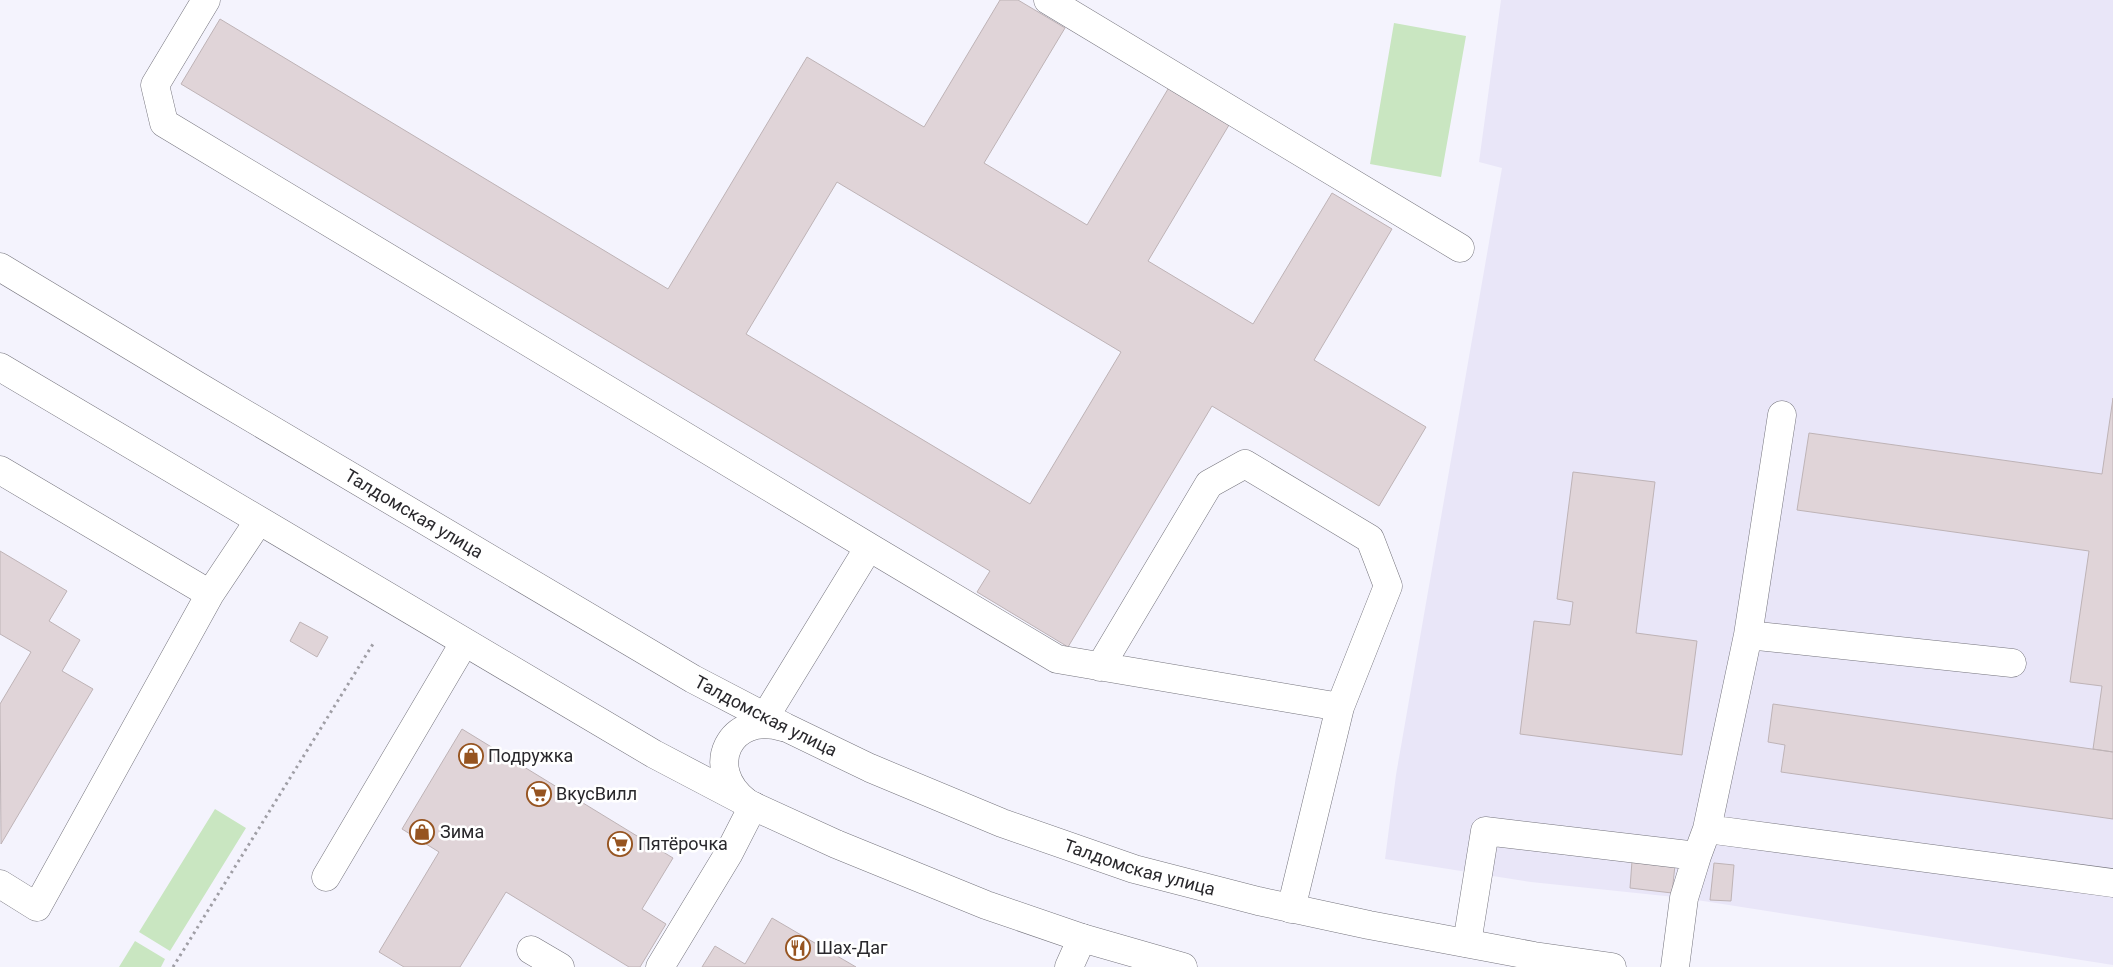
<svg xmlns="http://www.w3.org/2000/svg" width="2113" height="967" viewBox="0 0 2113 967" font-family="Roboto,sans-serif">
  <rect width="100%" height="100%" fill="#f4f3fd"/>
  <path fill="#e9e6f8" d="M1501,0H2113V965L1684,898L1531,882L1385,859L1396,775L1502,168L1479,162Z"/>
  <path fill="#c9e6c1" d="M1394,23L1466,36L1441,177L1370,164Z
    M215,809L246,828L170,951L139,932Z
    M135,941L165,959L161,967H119Z"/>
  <path fill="#e0d4d8" stroke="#beb3b6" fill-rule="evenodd" d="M1000,0H1018L1065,28L984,163L1087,225L1171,84L1232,120L1148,261L1253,324L1332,193L1392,229L1314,360L1426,427L1379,506L1212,406L1068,647L977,592L990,571L181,84L220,19L668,289L807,57L924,127ZM837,182L1121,352L1030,504L746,334Z
    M2113,398V752L2093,749L2102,686L2070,682L2089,551L1797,510L1809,433L2102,474Z
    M1573,472L1655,482L1636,633L1697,641L1682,755L1520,734L1534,621L1570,625L1573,602L1557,599Z
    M0,551L67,591L49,621L80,640L62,671L93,689L1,844L0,704L31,652L0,634Z
    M300,622L328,637L317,657L290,641Z
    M1773,704L2113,752V819L1781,772L1785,745L1768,742Z
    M462,729L673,858L642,909L666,924L640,967H629L506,892L460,967H404L379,952L439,852L402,829Z
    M1676,856L1672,893L1630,888L1632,861Z
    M1714,863L1734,865L1731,901L1710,900Z
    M772,918L856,967H702L715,946L745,964Z"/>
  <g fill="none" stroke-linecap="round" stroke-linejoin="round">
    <defs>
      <path id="minor" d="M206,0L155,85L164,123L869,547
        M1048,0L1460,248
        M0,470L210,594
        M1748,635L2012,663
        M1100,667L1209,484L1245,464L1370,539L1388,586L1340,707
        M765,717L869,547L1057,659L1340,707L1291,909
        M746,802C702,768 730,711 783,727
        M1707,829L2113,883
        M326,877L464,643
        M0,884L37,907L210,594L258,522
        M1467,943L1485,831L1697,856
        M531,950L560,967
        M660,967L729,853L753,806
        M1069,967L1082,938
        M1675,967L1684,898L1697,856L1707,829L1748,635L1782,415"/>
      <g id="major">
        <path id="s1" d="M0,267L196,385L693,679L785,727L870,768L1002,823L1134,869L1258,901L1369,925L1534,956L1612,967"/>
        <path d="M0,367L654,754L753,806L836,844L986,905L1082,938L1183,967"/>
      </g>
    </defs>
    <use href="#minor" stroke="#75747d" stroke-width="29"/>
    <use href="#major" stroke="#75747d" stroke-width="29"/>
    <path stroke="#9f9ea5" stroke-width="3" stroke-dasharray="2.5 4" stroke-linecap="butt" d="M173,967L373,644"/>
    <use href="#minor" stroke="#fff" stroke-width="28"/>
    <use href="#major" stroke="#fff" stroke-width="28"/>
  </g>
  <defs>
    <symbol id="shop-ring" viewBox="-11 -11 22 22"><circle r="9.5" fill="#fff" stroke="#965420" stroke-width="1.5"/><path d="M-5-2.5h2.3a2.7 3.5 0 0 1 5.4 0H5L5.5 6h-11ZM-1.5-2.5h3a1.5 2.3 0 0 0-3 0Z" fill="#965420"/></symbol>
    <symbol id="supermarket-ring" viewBox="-11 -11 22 22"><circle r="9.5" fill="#fff" stroke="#965420" stroke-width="1.5"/><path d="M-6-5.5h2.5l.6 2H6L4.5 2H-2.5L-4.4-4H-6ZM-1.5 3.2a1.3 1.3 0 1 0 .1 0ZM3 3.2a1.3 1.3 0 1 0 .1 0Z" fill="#965420"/></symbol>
    <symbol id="restaurant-ring" viewBox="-11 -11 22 22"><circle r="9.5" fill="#fff" stroke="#965420" stroke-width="1.5"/><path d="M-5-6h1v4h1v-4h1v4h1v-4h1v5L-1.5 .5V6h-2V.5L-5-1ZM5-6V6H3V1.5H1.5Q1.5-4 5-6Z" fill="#965420"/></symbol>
  </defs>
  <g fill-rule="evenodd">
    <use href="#shop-ring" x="457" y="742" width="28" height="28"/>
    <use href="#supermarket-ring" x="525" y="780" width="28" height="28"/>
    <use href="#shop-ring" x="408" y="818" width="28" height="28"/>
    <use href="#supermarket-ring" x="606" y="830" width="28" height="28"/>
    <use href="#restaurant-ring" x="784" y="934" width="28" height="28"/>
  </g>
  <g text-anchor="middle" stroke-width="5" stroke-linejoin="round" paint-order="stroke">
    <g font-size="18" fill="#29282c" stroke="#fff">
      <text dy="6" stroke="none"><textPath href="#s1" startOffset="482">Талдомская улица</textPath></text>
      <text dy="6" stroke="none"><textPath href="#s1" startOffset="888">Талдомская улица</textPath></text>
      <text dy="6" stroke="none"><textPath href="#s1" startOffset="1292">Талдомская улица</textPath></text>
    </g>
    <g font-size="18" fill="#29282c" stroke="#fff" text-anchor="start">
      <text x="488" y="762">Подружка</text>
      <text x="556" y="800">ВкусВилл</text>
      <text x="440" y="838">Зима</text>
      <text x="638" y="850">Пятёрочка</text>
      <text x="816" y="954">Шах-Даг</text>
    </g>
  </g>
</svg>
